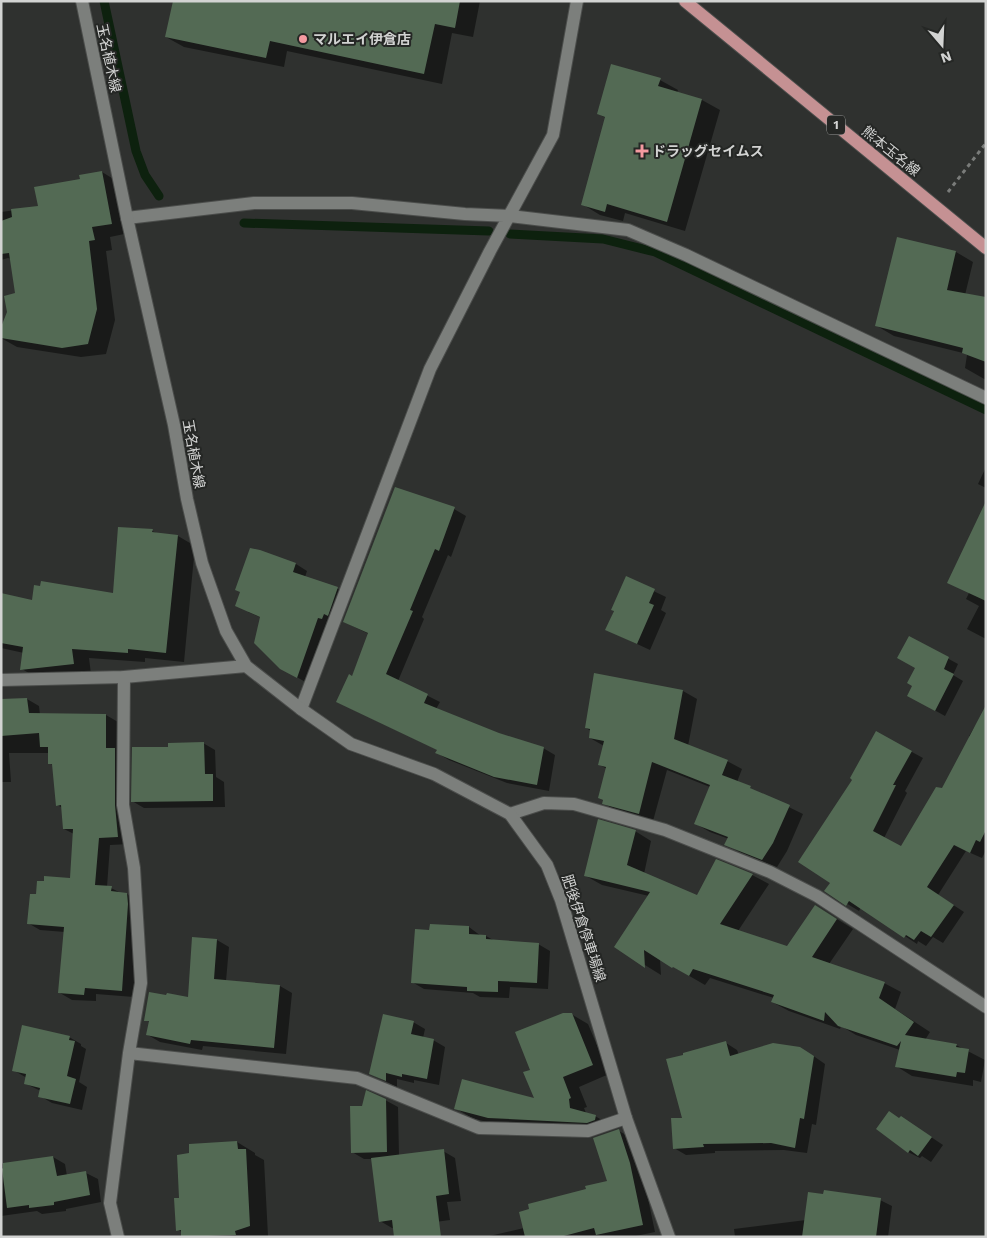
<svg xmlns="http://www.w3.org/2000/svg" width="987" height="1238" viewBox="0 0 987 1238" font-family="'Work Sans','Noto Sans JP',sans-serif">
  <rect width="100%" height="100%" fill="#2f312f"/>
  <path fill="#0007" d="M174,1H480L473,37L452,33L442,84L287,51L284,67L184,47L166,37Z
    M660,80L678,90L677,93L702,100L720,110L685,231L625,213L623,221L600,215L582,204L606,118L598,114Z
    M102,172L120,183L129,233L110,237L112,250L106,251L115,320L106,354L81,357L17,347L1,338L17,294L11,259L8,258L1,260V212L39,207L81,180Z
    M898,238L956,252L973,262L965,295L986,298V380L965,368L967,355L963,353L894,336L877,326Z
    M986,467V488L978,484Z
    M986,504V639L967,629L979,606L966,599L969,593Z
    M454,509L466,516L451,557L448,555L422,617L424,619L398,681L440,702L436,709L499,734L543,748L555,755L549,791L507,783L449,760L437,753L438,750L337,702L352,677L369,634L344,622Z
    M152,531L159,534L178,536L195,546L184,662L145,658V662L89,658L91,674L39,679L22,669L24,653L1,648V594L33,602L115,594Z
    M259,551L296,564L307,571L305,577L338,589L349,595L309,684L293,675L262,618L248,612Z
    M626,578L666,597L661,610L666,613L650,650L607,630Z
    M910,638L958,664L953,675L963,681L945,716L918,701L916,668Z
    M595,674L683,691L697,699L688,746L727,761L742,769L737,782L803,814L787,851L777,867L740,852L726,844L729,839L710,832L696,824L710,787L667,770L653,821L617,811L603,803L604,801L599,798L607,769L600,765L604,746L590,738L591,731L586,728Z
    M27,699L39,706L40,715H106L118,722L130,844L110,845L107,887L111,888L121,893L127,894L139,901L140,912L134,997L96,994V1001L72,1000L60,993L65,932L40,930L28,923L37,895L71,880L74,834L64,829L63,808L57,805L53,765L49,763V753H9L11,782H1V701Z
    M986,708V850L982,858L966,851L938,895L964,912L943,943L933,937L926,946L918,941L917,944L861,907L859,911L826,891L832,883L854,779L877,733L923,758L905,791L907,793L884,838L901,848L943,789L970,737L969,736Z
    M203,743L215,750L216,777L224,782L225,807L144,808L132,801L169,748Z
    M635,831L651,841L644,874L698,896L717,861L752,875L769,884L738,931L788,947L816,906L853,929L829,964L884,983L901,992L895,1009L930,1032L925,1040L956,1045L985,1060L981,1082L973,1080V1086L912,1076L896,1066L900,1050L856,1035L841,1026L840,1029L789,1011L772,1002L774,998L710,978L705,985L660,959L661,975L616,947L649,896L602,885L586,876Z
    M431,925L469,927L481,936H486L495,941L538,944L550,951L548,989L510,987L509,998L480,997L473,993L424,989L412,982Z
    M217,940L229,947L226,981L280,986L292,993L286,1054L203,1046L202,1050L160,1042L148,1035L150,1022L146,1020L189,998Z
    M571,1014L588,1024L609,1074L579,1087L587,1107L584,1108L586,1113L595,1116L612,1126L505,1127L472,1118L455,1108L536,1100L532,1070Z
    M413,1022L425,1029L423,1038L433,1040L445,1047L439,1085L414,1080V1083L397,1079V1087L371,1074Z
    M69,1037L81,1044V1046L86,1049L79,1082L87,1087L82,1110L52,1103L40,1096L41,1091L26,1084L27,1078L13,1070Z
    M726,1043L737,1050L739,1055H812L825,1064L816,1125L812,1124L807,1153L784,1150L715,1151V1153L686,1155L674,1148L684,1119Z
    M385,1100L398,1107L399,1156L443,1151L455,1158L461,1201L447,1202L450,1220L392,1228L380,1221L372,1159H364L352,1152L363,1107Z
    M900,1119L913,1125L943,1145L931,1162L922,1156L920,1158L908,1152Z
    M619,1131L631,1138L642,1170L655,1232L631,1237H485L524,1228L530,1210L609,1182Z
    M237,1142L255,1153V1155L264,1160L268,1236L182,1237V1232L178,1230Z
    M53,1157L65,1164L67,1176L86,1173L98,1179L101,1202L66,1209V1211L42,1214L37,1211L1,1216V1164Z
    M880,1200L892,1206L888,1237H735L734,1229L806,1220Z"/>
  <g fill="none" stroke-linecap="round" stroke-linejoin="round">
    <path stroke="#0d210e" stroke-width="9" d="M104,1L136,151L145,175L159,196
      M244,223L489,231
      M510,234L603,239L655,252L986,410"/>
  </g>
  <path fill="#536a54" d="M173,1H460L455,28L435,24L424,74L270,41L266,58L165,37Z
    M611,64L661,78L658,86L702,99L667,222L607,204L605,212L581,205L605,117L597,114Z
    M102,171L112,224L92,227L95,240L89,241L97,309L88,344L62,348L1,338V327L7,312L4,296L15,293L9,253L1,254V221L12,217L11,209L38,206L34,187L80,179L79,175Z
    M897,237L956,251L947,290L986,297V362L962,353L963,348L875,326Z
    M395,487L455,507L439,551L435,549L410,610L413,611L386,674L428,694L424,703L499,733L544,747L537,785L494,777L435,753L437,750L336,702L349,674L352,676L368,633L343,622Z
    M986,501V601L947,583Z
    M118,527L153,529L152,532L178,535L166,653L128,649V653L72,649L74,664L20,670L23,647L1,643V593L32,600L34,585L40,586L41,581L113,593Z
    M250,548L260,550L296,563L293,572L338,587L328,616L324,614L322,619L318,618L297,678L280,669L254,643L260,617L235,606L240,592L235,590Z
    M626,576L655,589L649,603L654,605L637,644L605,630L614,611L611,610Z
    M909,636L949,657L944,669L954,674L935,711L907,696L912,686L907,683L915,668L897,658Z
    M594,673L683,690L674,739L728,760L722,775L751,786L750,788L790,805L773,843L762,860L724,845L728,837L694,824L710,785L652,762L639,814L602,804L603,800L598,798L606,767L598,765L604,741L589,738L590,729L585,728Z
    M27,698L29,713L106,714V748H115V805L118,837L99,838L95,885L112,886L111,891L127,893L128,904L122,991L85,988L84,995L58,993L64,927L27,924L30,894H36L37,881H44V876L70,878L73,829H63L61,805L56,806L52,764H48V747H40L39,733L1,736V699Z
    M986,705V830L980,842L976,840L970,853L954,845L927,887L954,905L931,937L921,931L914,940L906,935L904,938L849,901L846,906L824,891L830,883L798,862L852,780L850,778L876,731L912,751L893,785H896L873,831L901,846L936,787L942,788Z
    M204,742L205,774H213V801L131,802L132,747H168V743Z
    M598,819L636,830L627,865L697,895L716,859L753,874L720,924L787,946L815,905L837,919L812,957L885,982L879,998L914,1022L905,1035L957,1044L956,1047L969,1049L965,1073L957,1072L956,1077L895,1067L901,1041L897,1046L838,1026L825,1012L824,1021L771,1002L774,995L693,969L689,976L673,967L672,968L644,950L645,968L614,947L650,892L584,876Z
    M430,924L469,926V934L486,935V939L539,943L537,983L498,981V992L467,991V987L411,983L415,929L429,930Z
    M192,937L217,939L214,979L280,985L274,1048L191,1040L190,1044L146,1035L149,1021H144L149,992L166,995L167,993L188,997Z
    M563,1013H572L593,1065L563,1077L571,1098L569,1099L570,1108L596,1115L595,1120L587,1123L488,1118L454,1109L462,1079L534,1098L523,1072L530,1070L515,1032Z
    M383,1014L414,1021L411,1034L434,1039L427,1079L402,1074V1077L386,1073V1081L369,1074Z
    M22,1025L70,1036L69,1040L75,1041L67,1076L76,1079L70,1104L38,1097L40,1088L24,1084L26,1074L12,1071Z
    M726,1041L730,1056L773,1043L800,1047L814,1056L804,1119L800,1118L795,1148L771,1143L703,1144L704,1147L673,1149L671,1118H682L666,1059L683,1055V1053Z
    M366,1090L386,1099L387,1152L351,1153L350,1106H362Z
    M889,1111L899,1118L901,1116L932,1137L918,1156L910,1150L908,1153L876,1129Z
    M619,1129L630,1163L643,1225L596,1235L594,1228L560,1237H525L519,1212L529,1209L528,1204L586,1189L585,1186L607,1181L593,1138Z
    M237,1141L238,1149H246L250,1226L235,1231L236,1235L181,1237V1230L176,1231L174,1198H179L177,1155L189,1153V1144Z
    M444,1149L449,1194L436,1196L441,1237H394L392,1220L379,1222L371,1158Z
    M53,1156L57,1176L86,1171L90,1195L54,1202V1205L29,1208V1205L7,1208L2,1169L3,1168V1163Z
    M824,1190L881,1198L876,1237H802L808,1192L823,1194Z"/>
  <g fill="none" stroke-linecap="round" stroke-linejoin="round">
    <defs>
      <path id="minor" d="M127,218L254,203H352L465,214L510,216L628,230L686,255L986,398
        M301,709L430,369L490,251L553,135L577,1
        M510,814L544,803L574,804L665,830L770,872L817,896L986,1007
        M129,1053L357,1078L479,1128L588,1131L626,1118
        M118,1237L110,1203L129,1053L141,983L134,868L123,805L124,677"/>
      <path id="secondary" d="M82,1L127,218L174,425L187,499L202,563L226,631L246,666L301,709L351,744L434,774L510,814L547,865L561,900L626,1118L669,1237
        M1,680L124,677L246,666"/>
      <path id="primary" d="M685,1L986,248"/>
    </defs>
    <use href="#minor" stroke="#4b4d4b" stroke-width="14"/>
    <use href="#secondary" stroke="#4b4d4b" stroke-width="14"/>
    <use href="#primary" stroke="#4b4d4b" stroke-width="14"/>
    <path stroke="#7a7c7a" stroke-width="3" stroke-dasharray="4 4" stroke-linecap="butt" d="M948,192L986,143"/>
    <use href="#minor" stroke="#7c7f7c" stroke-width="12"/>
    <use href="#secondary" stroke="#7c7f7c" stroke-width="12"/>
    <use href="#primary" stroke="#c59193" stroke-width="12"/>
  </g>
  <g fill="#f49aa0" stroke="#252725" stroke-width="2">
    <circle cx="303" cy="39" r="5"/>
    <path d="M639.5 143.5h5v5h5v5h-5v5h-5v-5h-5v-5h5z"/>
  </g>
  <g text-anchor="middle" stroke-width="4" stroke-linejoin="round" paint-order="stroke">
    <rect fill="#252725" stroke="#9e9f9e" stroke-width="1" x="827" y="115.5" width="18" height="19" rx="4"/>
    <g font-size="12" font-weight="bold" fill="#d2d3d2">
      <text x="836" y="129">1</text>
    </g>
    <g font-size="14" font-weight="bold" fill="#d2d3d2" stroke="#252725" text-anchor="start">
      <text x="313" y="44">マルエイ伊倉店</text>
      <text x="652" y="156">ドラッグセイムス</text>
    </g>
    <g font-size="14" fill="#d2d3d2" stroke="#252725">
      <text transform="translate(109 58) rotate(78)" y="5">玉名植木線</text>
      <text transform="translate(891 151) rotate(39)" y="5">熊本玉名線</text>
      <text transform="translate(194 454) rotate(80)" y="5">玉名植木線</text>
      <text transform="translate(584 928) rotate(72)" y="5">肥後伊倉停車場線</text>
    </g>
  </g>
  <rect width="987" height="1238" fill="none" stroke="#d2d3d2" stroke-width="5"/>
  <g transform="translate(942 45) rotate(161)" stroke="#252725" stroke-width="4" paint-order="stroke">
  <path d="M0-4L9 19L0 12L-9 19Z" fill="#d2d3d2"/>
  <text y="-8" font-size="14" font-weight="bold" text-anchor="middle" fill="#d2d3d2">N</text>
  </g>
</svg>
